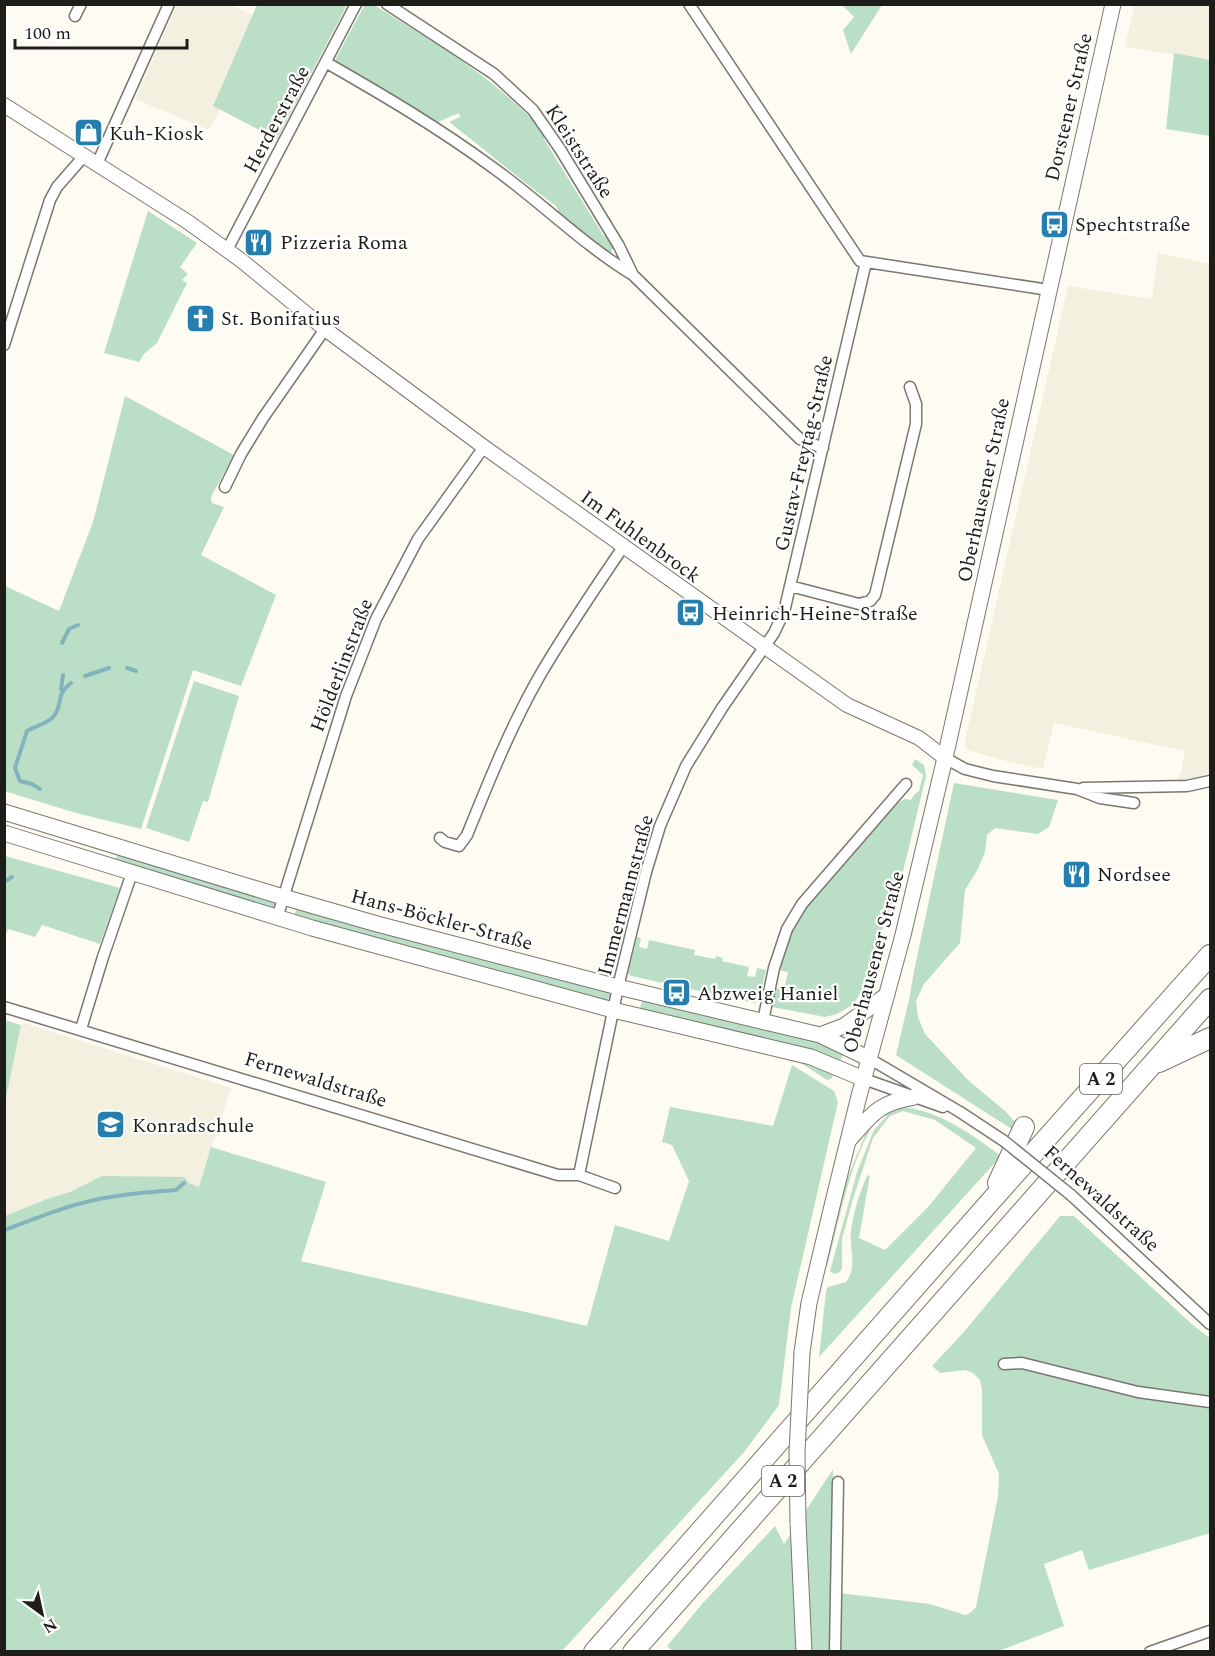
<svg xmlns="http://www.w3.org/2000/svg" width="1215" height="1656" viewBox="0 0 1215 1656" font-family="Spectral,serif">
  <rect width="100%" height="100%" fill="#fefcf2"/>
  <path fill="#f3f0df" d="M177,5H231L253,15L213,105L220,109L209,130L135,99Z
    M1134,5H1210V60L1125,47Z
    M1158,253L1210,264V776L1176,781L1181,772L1185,751L1054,723L1043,769L1013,763L967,750L965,741L1068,286L1152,299Z
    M24,1023L231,1088L199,1187L189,1183L102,1176L70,1192L47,1199L5,1216V1103L21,1025Z"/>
  <path fill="#badfc6" d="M365,4L374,5C430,40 484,71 531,118L533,117L544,131V139L603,235L610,239L614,247L610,254L561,216L556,206C519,179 485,150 449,122L460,117L459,113L438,122L335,60Z
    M257,5H347L277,139L213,106Z
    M842,5H882L851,54L843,30L854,17Z
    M1174,53L1210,60V136L1166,129Z
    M148,211L197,243L180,267L188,274L182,280L187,283L157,343L144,354L139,362L104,353Z
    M125,396L234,455L211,497L212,503L224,507L201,555L276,595L241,686L193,670L141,829L76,813L4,791L5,586L59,611L93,522Z
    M194,681L239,696L208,802L203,801L189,842L146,828Z
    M915,759L924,765L926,776L900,884L885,921L869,976L854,1004L837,1014L825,1017L772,1007L775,988L784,989L788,972L778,970L790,936L801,912L895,802L898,803L905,799L911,800L914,795L919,791L923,775L912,765Z
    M954,783L1058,800L1049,827L1038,834L995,828L987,835L985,852L978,869L965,890L960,943L924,984L916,1001L918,1017L925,1034L968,1080L1005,1111L1018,1125L1017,1130L1010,1128L896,1055L910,995L914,971Z
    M119,851L276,902L273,910L114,863Z
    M5,856L120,888L100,944L42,925L35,937L8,929L5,936Z
    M298,905L609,991L610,997L606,1002L293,919Z
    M637,937L641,938L639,947L647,949L649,940L695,950L694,955L715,959L716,956L723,958L722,961L749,967L747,976L755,977L757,968L766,970L759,1001L755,1003L631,976L628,973Z
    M643,998L816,1040L844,1053L840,1060L790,1047L639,1012Z
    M5,1020L21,1025L5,1103L4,1020Z
    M799,1062L834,1074L831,1079L827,1080Z
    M792,1065L834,1091L838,1102L791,1308L779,1405L745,1451L562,1651H5V1216L47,1199L70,1192L102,1176L184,1177L189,1183L199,1187L211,1147L326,1182L301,1261L587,1326L615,1225L669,1241L689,1181L672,1145L662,1142L670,1107L773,1126Z
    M901,1107C939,1110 971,1134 1001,1156L819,1357L826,1291L828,1287L846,1282C858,1266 849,1249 851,1231C853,1213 860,1192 867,1176L870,1175L859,1238L885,1250L928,1207L976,1148L935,1120L903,1111L890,1116L873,1138L852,1202L842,1239V1268L840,1272L834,1274L830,1271L857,1172L874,1130L885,1118L888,1111Z
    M880,1116C851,1151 839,1223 827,1267L826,1261L847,1179L870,1123Z
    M1060,1216H1074L1194,1326L1210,1338V1533L1089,1570L1082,1550L1044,1564L1064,1626L996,1652H674L667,1646L702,1604L775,1526L784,1544L833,1469L831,1592L930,1604L965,1615L970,1613L976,1607L998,1496L999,1474L982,1435V1390L980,1380L973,1373L965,1370L940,1373L932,1366L963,1333Z"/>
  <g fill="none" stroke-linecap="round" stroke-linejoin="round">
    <path stroke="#83b4bd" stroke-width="4" d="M62,643L69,629L78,625
      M127,668L136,671
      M85,676L109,668
      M61,689L63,675
      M40,789L32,784L20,781L15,768L27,731C35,726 47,724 53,717C64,705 54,696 71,683
      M4,882L12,877
      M5,1230C39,1217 75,1202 111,1197C133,1193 154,1192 176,1190L184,1183"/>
    <defs>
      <path id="minor" d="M387,4L494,74L533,110L560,149L619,246L633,275
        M689,4L860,261L1049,290
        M75,16L81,4
        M327,63C383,95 439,128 492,167C540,201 582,244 633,275L800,439L823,448
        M97,164L169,4
        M227,250L356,4
        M4,345L50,200L57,187L84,156
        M225,487L241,454L263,418L325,329
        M790,586L859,604L870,601L875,595L916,424V404L910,387
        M945,758L965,769L993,776L1077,789L1100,798L1134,803
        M1083,788L1187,786L1210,781
        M440,838L445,842L459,846L467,835C489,781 510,728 539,677C565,632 594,590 623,547
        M277,918L346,696L376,619L418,539L484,447
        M4,1007L558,1175H579L615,1188
        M763,1021L774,968L787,929L802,904L906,784
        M81,1029L103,957L132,873
        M870,1059L960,1112L1004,1141
        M864,1079L943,1107
        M579,1175L618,987L646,872L660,826L686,766L722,708L774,633L784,612L866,262
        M1071,1195L1210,1324
        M1004,1364L1022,1363L1138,1392L1210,1402
        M835,1652L838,1482
        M1150,1652L1210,1631"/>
      <path id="tertiary" d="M4,105L188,222L242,261L325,329L484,447L847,705L919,738L945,758"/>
      <path id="secondary" d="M4,812L283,897L377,924L618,987L820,1035L870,1059
        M4,833L312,928L613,1010L811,1057L864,1079
        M820,1035L844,1026L887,995
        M849,1140C872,1114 878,1103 914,1097
        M802,1352L809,1303L832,1206L859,1096L903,935L945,758L1113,4
        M798,1522L804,1652"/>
      <path id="motorway" d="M1159,1062L1210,1038
        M998,1183L1024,1127
        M594,1652L990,1202L1210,955
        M633,1652L1210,999"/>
    </defs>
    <use href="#minor" stroke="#79776f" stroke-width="13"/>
    <use href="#tertiary" stroke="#79776f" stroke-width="16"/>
    <use href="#secondary" stroke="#79776f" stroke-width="17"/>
    <use href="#motorway" stroke="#79776f" stroke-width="22"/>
    <use href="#minor" stroke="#fff" stroke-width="10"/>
    <use href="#tertiary" stroke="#fff" stroke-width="14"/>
    <use href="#secondary" stroke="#fff" stroke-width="15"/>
    <use href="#motorway" stroke="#fff" stroke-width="20"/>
    <defs>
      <path id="minor-bridge" d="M1004,1141L1071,1195"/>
      <path id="secondary-bridge" d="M798,1522L797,1452L802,1352"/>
    </defs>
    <use href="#minor-bridge" stroke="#79776f" stroke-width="13" stroke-linecap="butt"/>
    <use href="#secondary-bridge" stroke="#79776f" stroke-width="17" stroke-linecap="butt"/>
    <use href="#minor-bridge" stroke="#fff" stroke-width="10"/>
    <use href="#secondary-bridge" stroke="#fff" stroke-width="15"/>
  </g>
  <defs>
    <symbol id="shop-square" viewBox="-11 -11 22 22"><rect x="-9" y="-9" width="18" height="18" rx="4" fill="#267ead" stroke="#fff"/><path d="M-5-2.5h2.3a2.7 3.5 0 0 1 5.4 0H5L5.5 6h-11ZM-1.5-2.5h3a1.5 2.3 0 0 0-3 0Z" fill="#fff"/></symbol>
    <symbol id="bus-square" viewBox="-11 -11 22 22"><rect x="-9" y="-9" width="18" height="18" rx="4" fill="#267ead" stroke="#fff"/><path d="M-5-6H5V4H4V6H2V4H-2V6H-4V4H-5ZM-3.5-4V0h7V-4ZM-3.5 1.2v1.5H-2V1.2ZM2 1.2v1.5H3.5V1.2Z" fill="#fff"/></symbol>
    <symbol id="restaurant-square" viewBox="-11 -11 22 22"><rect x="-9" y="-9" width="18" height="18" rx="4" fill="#267ead" stroke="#fff"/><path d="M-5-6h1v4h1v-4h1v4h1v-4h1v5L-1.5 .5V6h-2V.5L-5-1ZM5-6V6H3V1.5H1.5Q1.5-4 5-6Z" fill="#fff"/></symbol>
    <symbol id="church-square" viewBox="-11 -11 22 22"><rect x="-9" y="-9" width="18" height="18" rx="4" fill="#267ead" stroke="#fff"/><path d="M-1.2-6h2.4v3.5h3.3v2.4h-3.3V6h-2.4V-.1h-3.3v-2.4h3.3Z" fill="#fff"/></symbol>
    <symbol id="school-square" viewBox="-11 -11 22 22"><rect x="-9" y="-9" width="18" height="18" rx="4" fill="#267ead" stroke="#fff"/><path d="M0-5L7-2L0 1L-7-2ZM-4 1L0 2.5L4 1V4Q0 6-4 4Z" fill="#fff"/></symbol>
  </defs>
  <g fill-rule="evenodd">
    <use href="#shop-square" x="72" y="116" width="33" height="33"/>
    <use href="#bus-square" x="1038" y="208" width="33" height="33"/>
    <use href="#restaurant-square" x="242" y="226" width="33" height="33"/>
    <use href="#church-square" x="184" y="302" width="33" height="33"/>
    <use href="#bus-square" x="674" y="596" width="33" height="33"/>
    <use href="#restaurant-square" x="1060" y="858" width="33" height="33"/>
    <use href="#bus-square" x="660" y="976" width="33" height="33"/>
    <use href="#school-square" x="94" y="1108" width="33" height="33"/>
  </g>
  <g text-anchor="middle" stroke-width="4.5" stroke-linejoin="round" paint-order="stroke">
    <g fill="#fff" stroke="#61615e" stroke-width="1.5">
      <rect x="1080" y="1064" width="42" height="30" rx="4.5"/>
      <rect x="762" y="1466" width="42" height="30" rx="4.5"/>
    </g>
    <g font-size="18" font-weight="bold" fill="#1d1d19">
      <text x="1101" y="1085">A 2</text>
      <text x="783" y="1487">A 2</text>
    </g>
    <g font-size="20" fill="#1d1d19" stroke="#fff">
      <text transform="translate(1068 107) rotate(-77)" y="7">Dorstener Straße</text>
      <text transform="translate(276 119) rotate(-62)" y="7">Herderstraße</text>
      <text transform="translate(580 151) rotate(57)" y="7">Kleiststraße</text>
      <text transform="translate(803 453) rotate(-77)" y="7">Gustav-Freytag-Straße</text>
      <text transform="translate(983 490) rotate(-78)" y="7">Oberhausener Straße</text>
      <text transform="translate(641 536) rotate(36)" y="7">Im Fuhlenbrock</text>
      <text transform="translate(341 665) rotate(-69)" y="7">Hölderlinstraße</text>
      <text transform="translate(625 895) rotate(-75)" y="7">Immermannstraße</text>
      <text transform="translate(442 919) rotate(15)" y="7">Hans-Böckler-Straße</text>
      <text transform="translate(873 962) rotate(-75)" y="7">Oberhausener Straße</text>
      <text transform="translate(316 1079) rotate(17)" y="7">Fernewaldstraße</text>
      <text transform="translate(1102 1198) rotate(42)" y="7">Fernewaldstraße</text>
    </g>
    <g font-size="20" fill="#1d1d19" stroke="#fff" text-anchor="start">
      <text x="109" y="140">Kuh-Kiosk</text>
      <text x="1075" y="231">Spechtstraße</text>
      <text x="280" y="249">Pizzeria Roma</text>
      <text x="221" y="325">St. Bonifatius</text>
      <text x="712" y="620">Heinrich-Heine-Straße</text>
      <text x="1097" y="881">Nordsee</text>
      <text x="697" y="1000">Abzweig Haniel</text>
      <text x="132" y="1132">Konradschule</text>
    </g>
  </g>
  <rect width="1215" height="1656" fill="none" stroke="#1d1d19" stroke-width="12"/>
  <g transform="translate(42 1614) rotate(147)" stroke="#ffffff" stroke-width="4.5" paint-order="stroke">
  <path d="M0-4.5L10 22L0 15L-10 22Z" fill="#1d1d19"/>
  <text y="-9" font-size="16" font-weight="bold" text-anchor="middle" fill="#1d1d19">N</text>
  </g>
  <path d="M15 39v9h172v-9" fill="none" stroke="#1d1d19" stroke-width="3"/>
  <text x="24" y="39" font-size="18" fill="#1d1d19" stroke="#ffffff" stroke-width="4.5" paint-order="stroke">100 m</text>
</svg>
